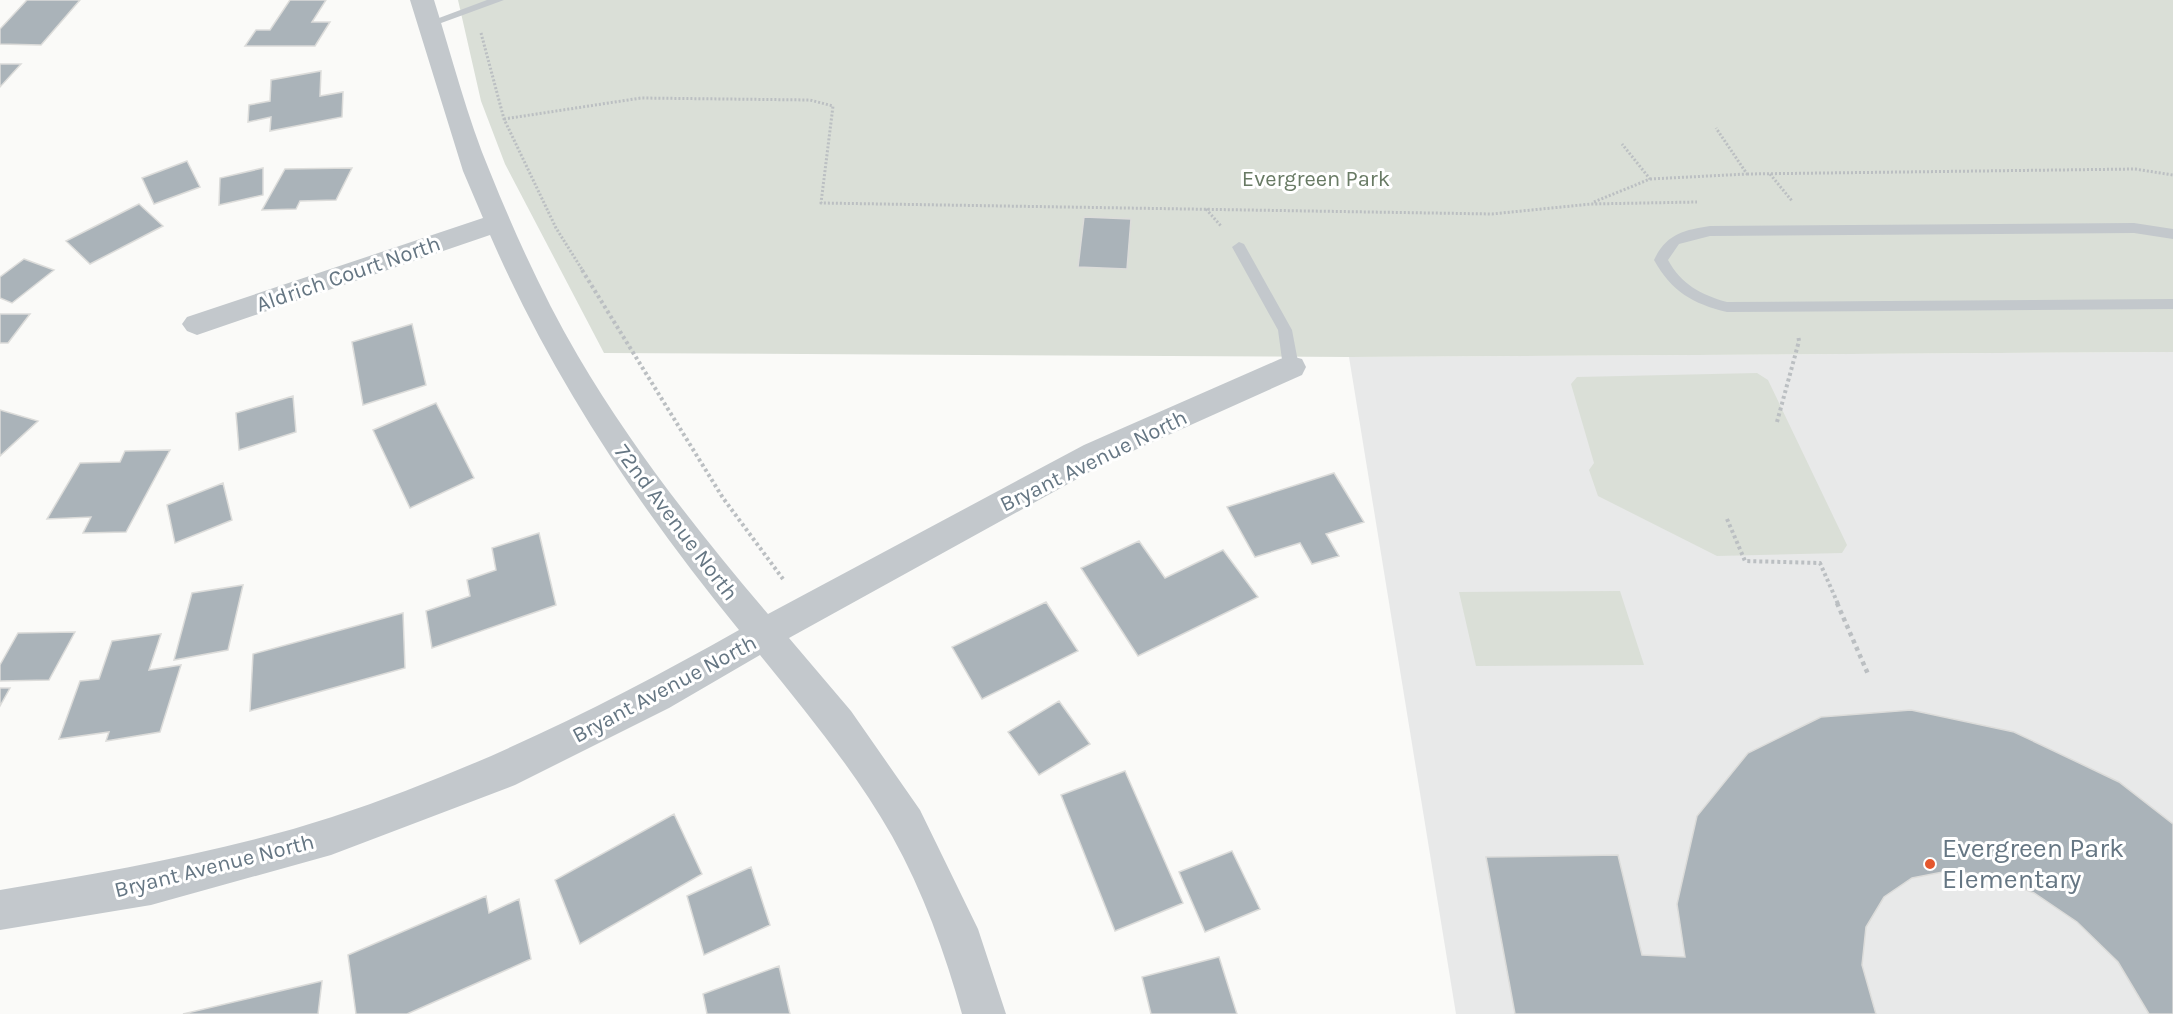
<svg xmlns="http://www.w3.org/2000/svg" width="2173" height="1014" viewBox="0 0 2173 1014" font-family="Karla,sans-serif">
  <rect width="100%" height="100%" fill="#fafaf8"/>
  <path fill="#e8e9e9" d="M2173,352V1014H1456L1349,357Z"/>
  <path fill="#dadfd7" d="M458,0H2173V352L1349,357L604,353L505,164L481,101Z
    M1757,373L1768,380L1847,545L1842,553L1717,556L1598,496L1589,470L1594,463L1571,384L1577,377Z
    M1620,591L1644,665L1476,666L1459,592Z"/>
  <path fill="#aab3b9" stroke="#dcdcda" stroke-width="1.5" d="M27,0H80L41,45L0,44V29Z
    M290,0H326L312,22H330L315,46H245L256,30H270Z
    M0,64H21L0,87Z
    M321,71L320,96L343,92L342,117L270,131L271,117L248,122L249,105L270,101L271,80Z
    M187,161L200,187L154,204L142,178Z
    M263,168V195L219,205L220,178Z
    M352,168L336,200L300,201L296,209L262,210L285,169Z
    M139,204L163,226L90,264L66,241Z
    M1084,217L1131,219L1127,269L1078,267Z
    M24,259L54,270L12,303L0,298V277Z
    M0,314H30L8,343H0Z
    M412,324L426,385L363,405L352,342Z
    M293,396L296,432L239,450L236,413Z
    M436,403L474,478L410,508L373,430Z
    M0,410L38,421L0,456Z
    M170,450L126,532L83,533L91,517L47,519L80,463L120,462L125,451Z
    M1334,473L1364,522L1326,534L1339,556L1312,564L1300,543L1255,557L1227,507Z
    M223,483L232,520L175,543L167,505Z
    M539,533L556,605L432,648L426,611L470,596L467,580L496,570L492,548Z
    M1139,541L1165,578L1223,550L1258,597L1138,656L1081,568Z
    M243,585L228,650L174,660L192,593Z
    M1046,602L1078,651L982,699L952,647Z
    M403,613L405,668L250,711L253,654Z
    M75,632L49,680L0,681V665L18,633Z
    M161,634L149,670L181,665L160,732L106,741L109,732L59,739L80,681L99,679L112,641Z
    M0,688H10L0,706Z
    M1059,701L1090,744L1039,775L1008,732Z
    M1911,710L2014,732L2119,782L2173,824V1014H2149L2118,962L2077,922L2034,893L1990,876L1948,871L1912,878L1884,897L1866,927L1862,965L1876,1014H1515L1486,857L1618,855L1642,955L1685,957L1677,904L1697,816L1748,753L1821,717Z
    M1125,771L1183,903L1115,931L1061,795Z
    M674,814L702,874L580,944L555,880Z
    M1232,851L1260,909L1205,932L1179,872Z
    M751,867L770,925L704,955L687,896Z
    M486,896L489,913L519,899L531,959L407,1014H356L348,955Z
    M1219,957L1237,1014H1151L1142,977Z
    M779,966L790,1014H707L703,994Z
    M322,981L318,1014H183Z"/>
  <g fill="none" stroke-linecap="round" stroke-linejoin="round">
    <path stroke="#bbbfc2" stroke-width="3" stroke-dasharray="2 2" stroke-linecap="butt" d="M481,33L504,119L556,228L583,271
      M504,119L641,98L810,100L833,106L821,203L1492,214L1591,204L1697,202
      M1747,174L2135,169L2173,175
      M1770,174L1792,201
      M1650,179L1747,174L1716,128
      M1594,202L1650,179L1622,144
      M1206,209L1221,226"/>
    <path stroke="#bbbfc2" stroke-width="4" stroke-dasharray="3 3" stroke-linecap="butt" d="M582,270L723,498L783,579
      M1777,422L1799,341L1798,335
      M1727,519L1745,561L1820,563L1838,604"/>
    <path stroke="#bbbfc2" stroke-width="4.5" stroke-dasharray="4 4" stroke-linecap="butt" d="M1837,603L1868,674"/>
    <path fill="#c3c8cc" fill-rule="evenodd" d="M487,0H504L433,26L423,24Z
      M2134,223L2173,229V239L2134,233L1710,236L1679,244L1668,260C1681,284 1701,295 1727,302L2173,299V309L1727,312C1693,304 1671,291 1654,260C1666,234 1684,230 1710,226Z
      M1239,242L1244,244L1292,330L1299,367L1296,371L1291,373L1283,367L1278,330L1232,247Z"/>
    <path fill="#c3c8cc" fill-rule="evenodd" d="M410,0H434C452,57 467,117 490,172C515,234 544,298 578,356C632,448 699,533 768,614L1084,445L1280,359L1291,356L1302,359L1306,367L1302,375L1106,463L789,638L851,711L920,810L978,929L1006,1014H962C945,953 923,891 892,836C855,771 807,713 760,655L669,708L515,785L331,855L151,905L0,930V890C112,871 224,852 332,817C475,770 608,704 739,630C640,509 553,380 490,235L197,335L187,331L182,324L187,317L483,218L463,171Z"/>
  </g>
  <circle fill="#e4572e" stroke="#fff" stroke-width="2" cx="1930" cy="864" r="6"/>
  <g text-anchor="middle" stroke-width="6" stroke-linejoin="round" paint-order="stroke">
    <g font-size="22" fill="#687a64" stroke="#fff">
      <text x="1316" y="186">Evergreen Park</text>
    </g>
    <g font-size="22" fill="#657683" stroke="#fff">
      <text transform="translate(348 273) rotate(-19)" y="8">Aldrich Court North</text>
      <text transform="translate(1093 460) rotate(-26)" y="8">Bryant Avenue North</text>
      <text transform="translate(677 522) rotate(53)" y="8">72nd Avenue North</text>
      <text transform="translate(664 688) rotate(-28)" y="8">Bryant Avenue North</text>
      <text transform="translate(214 865) rotate(-14)" y="8">Bryant Avenue North</text>
    </g>
    <g font-size="27" fill="#657683" stroke="#fff" text-anchor="start">
      <text x="1942" y="857">Evergreen Park<tspan x="1942" dy="31">Elementary</tspan></text>
    </g>
  </g>
</svg>
